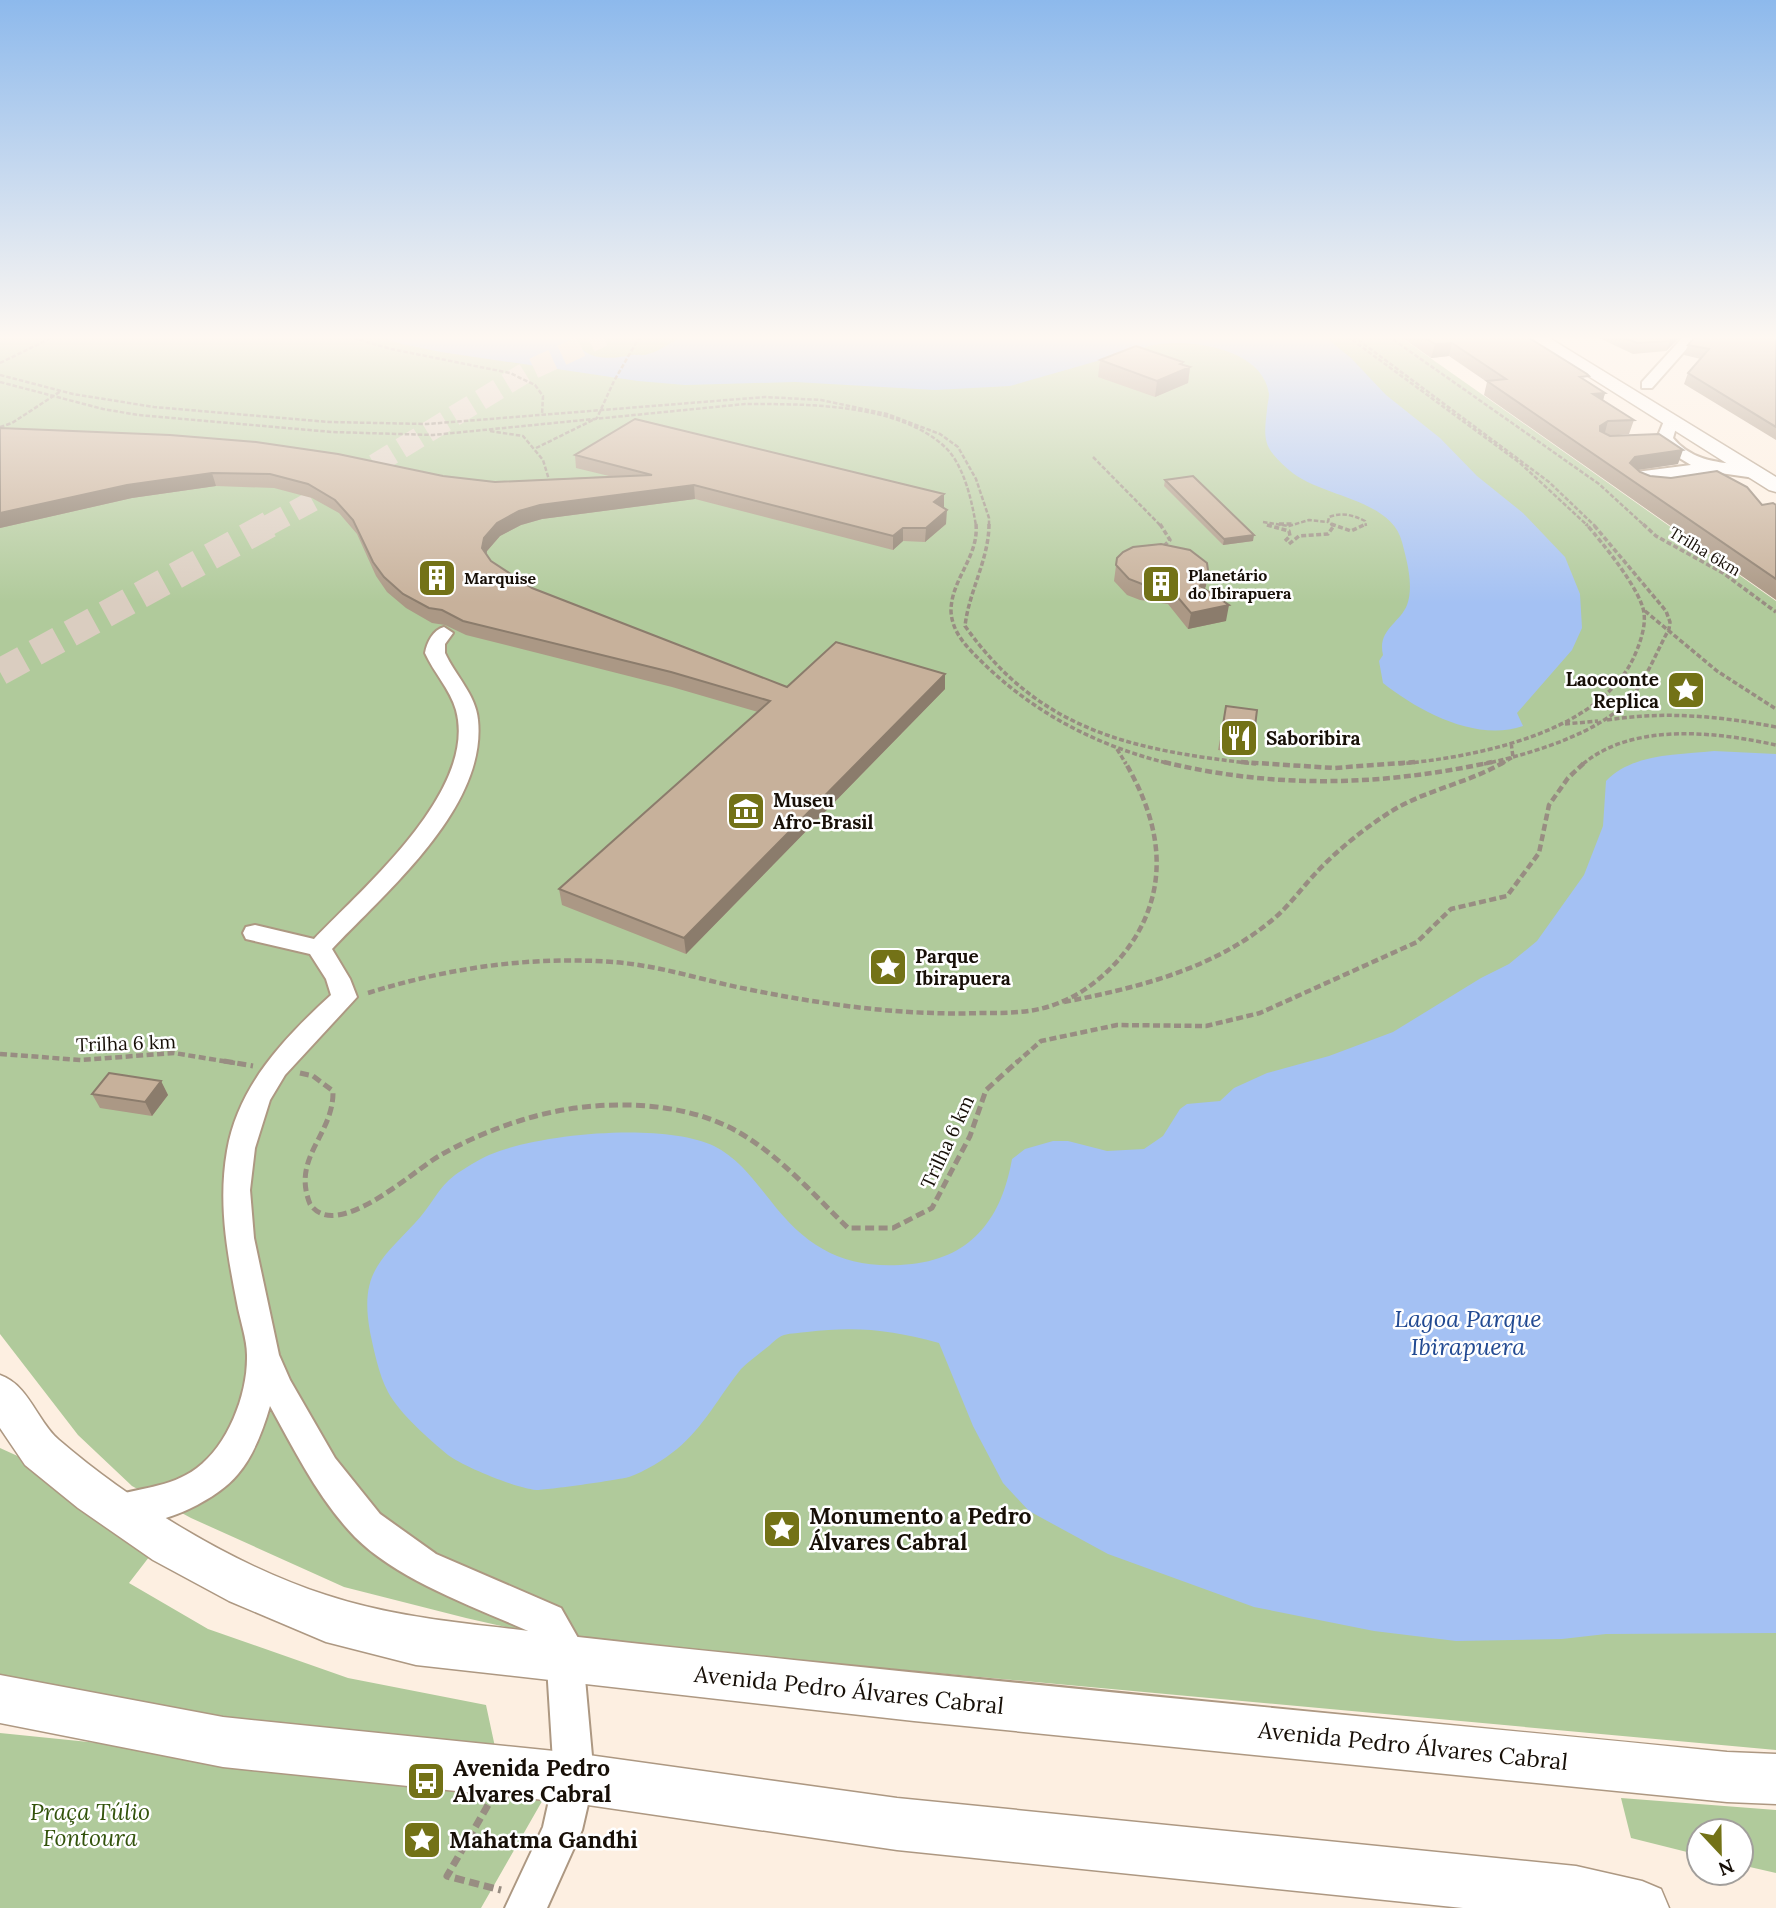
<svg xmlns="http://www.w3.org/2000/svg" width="1776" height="1908" viewBox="0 0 1776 1908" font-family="Lora,serif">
  <rect width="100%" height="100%" fill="#fdefe1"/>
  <path fill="#b0ca9b" d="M0,336H1399L1776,601V1750L554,1638L466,1618L344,1587L191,1518L132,1486L78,1435L0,1334Z
    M0,1448L33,1463L156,1548L129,1583L208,1629L348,1678L486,1705L495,1747L238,1724L0,1678Z
    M0,1733L549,1789L481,1908H0Z
    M1621,1798L1776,1810V1873L1741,1865V1831H1699V1855L1631,1838Z"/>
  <path fill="#a4c1f3" d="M378,336H573C583,361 609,360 631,355C637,354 643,356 648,354C661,351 672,341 684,336H1324L1351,358L1386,395L1440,438L1477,476L1523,513L1565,557L1580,594L1582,628L1572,650L1517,713L1523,726C1476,742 1420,712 1383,683L1379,661L1383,655C1377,630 1400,623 1407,605C1414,586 1407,561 1402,542C1391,498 1319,497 1289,470C1264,448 1263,442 1267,410C1267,405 1269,399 1269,394C1263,348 1189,338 1153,345L1010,386L935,390L795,382L685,385L638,381L441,352L402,344Z
    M1714,751L1776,754V1633L1606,1634L1562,1639L1456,1641L1374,1631L1254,1607L1108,1554L1029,1511L1003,1483L973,1426L939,1343C892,1330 856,1326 807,1332C800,1333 791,1333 784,1335C777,1337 771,1345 765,1349C757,1356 748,1362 741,1369C720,1395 703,1428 677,1449C665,1459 644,1472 629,1477C618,1480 547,1490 536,1490C516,1488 464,1467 448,1455C430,1440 399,1413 388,1392C379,1375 374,1351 370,1332C360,1275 378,1262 415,1223C430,1208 438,1187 455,1175C465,1168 478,1160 489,1155C540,1133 664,1122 714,1146C738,1158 753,1179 770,1200C808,1250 848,1271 912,1264C974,1257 1002,1216 1012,1159L1025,1149L1053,1141H1068L1107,1151L1144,1149L1163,1136L1180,1109L1187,1104L1220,1101L1234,1088L1267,1073L1329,1056L1393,1032L1481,978L1509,964L1537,941L1584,875L1603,826L1606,781C1633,753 1678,755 1714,751Z"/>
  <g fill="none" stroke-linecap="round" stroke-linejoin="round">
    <path stroke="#dacdc0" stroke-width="21" stroke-dasharray="21 10" stroke-linecap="butt" d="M267,526L331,491L528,371L603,336"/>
    <path stroke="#dacdc0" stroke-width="27" stroke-dasharray="27 13" stroke-linecap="butt" d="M0,672L270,524"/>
    <defs>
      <path id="minor" d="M1684,336H1698L1652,388H1642V382Z
        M1671,417L1678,421L1673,438C1702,473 1747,457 1763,473L1755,478L1713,472L1653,480L1662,487L1654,492L1630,480L1628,477L1636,472L1691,465L1668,451L1657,438L1664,421Z
        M444,627L453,633L445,644V653C455,675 476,695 478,720C487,807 387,891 332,949L350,979L357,997L285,1075L270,1100L255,1148L250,1190L254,1238L279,1355L290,1380L335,1458L380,1514L436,1554L561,1608L582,1645L594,1778L582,1830L547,1908H505L543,1827L554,1778L546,1650L535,1634C478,1608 400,1582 355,1537C319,1500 295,1451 270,1406C263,1430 254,1455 238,1474C215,1503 144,1535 108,1522L103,1510L108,1498C138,1487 169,1489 197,1468C228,1445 248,1394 247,1355C247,1339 240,1320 237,1303C227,1252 218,1203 227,1151C238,1086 284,1038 331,995L326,979L310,954L246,939L243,933L246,927L255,925L314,939C364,887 478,790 456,710C450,689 434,673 425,653C427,642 433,630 444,627Z"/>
      <path id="major" d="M1525,336H1546L1776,477V492L1769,490Z
        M0,1375C29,1385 37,1421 59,1440C131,1502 235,1566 326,1595C386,1615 451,1622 513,1629C607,1641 700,1650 794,1660C1105,1693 1416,1721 1727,1752L1776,1754V1804L1727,1802L914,1721L416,1665L326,1642L229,1601L153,1560L78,1508L25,1465L0,1428Z
        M0,1675L223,1717L574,1753L897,1798L1576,1866L1642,1881L1661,1889L1669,1908H1463L897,1850L574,1803L223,1767L0,1723Z"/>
    </defs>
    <use href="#minor" stroke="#ad9882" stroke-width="4"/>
    <use href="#major" stroke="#ad9882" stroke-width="3"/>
    <path stroke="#988d82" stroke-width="2.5" stroke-dasharray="4.5 2" stroke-linecap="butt" d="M347,336L391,349L510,373L535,385L543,396L542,415
      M1347,336L1520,463L1588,526
      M1353,336L1549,482L1595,526
      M1388,336L1599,484L1645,526
      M0,363L55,336
      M0,375L73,394L154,407L329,422L427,424L765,397L821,400L887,414L940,434L958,447L976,479L989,518V526
      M0,382L103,409L138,415L332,432L433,435L745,404C806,404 898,403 945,447C964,465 972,501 976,526
      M0,427L12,423L61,391
      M490,431L523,436L543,460L550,483
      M536,448L597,418L614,381L640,336
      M1093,457L1161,526
      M1263,522L1289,526L1309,520L1328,522
      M1267,525L1272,526
      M1334,526L1328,522L1329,517C1342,512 1353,515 1365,521L1366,526"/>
    <path stroke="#988d82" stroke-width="3.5" stroke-dasharray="5 2.5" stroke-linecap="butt" d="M976,524C979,557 951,579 951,611C952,634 969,649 984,664C1037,715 1100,747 1171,764
      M989,524C989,559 969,591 965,626C1041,733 1134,750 1256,764
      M1160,524L1170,540L1162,548
      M1279,524H1294
      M1331,524L1351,531L1366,524
      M1643,524L1656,536L1723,573L1776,612
      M1267,525L1289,531L1290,536L1285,541
      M1289,544L1299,536L1328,534L1333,527
      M1645,611L1717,671L1776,709
      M1607,720C1664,711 1719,716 1776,727
      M1565,724L1598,721
      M1117,749L1126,764
      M1399,764C1475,757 1596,734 1633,659C1639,646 1646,628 1644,613C1641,590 1602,542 1586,524
      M1484,764C1530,754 1603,733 1633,695C1648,675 1657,651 1669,629L1670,622L1666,611L1593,524
      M1501,764L1513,757L1511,742
      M1583,764C1633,722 1717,732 1776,745"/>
    <path stroke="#988d82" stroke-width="4.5" stroke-dasharray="7 3.5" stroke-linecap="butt" d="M1164,762C1274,789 1382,786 1492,762
      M1241,762L1334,768L1415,762
      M368,993C448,968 529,956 613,962C655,965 696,978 737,987C818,1004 900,1016 983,1013C1008,1013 1033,1013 1056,1004C1093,991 1127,957 1143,923C1169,868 1155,813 1125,762
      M1064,1002C1141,987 1218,968 1278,915C1291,903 1302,888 1314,875C1335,852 1361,831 1387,814C1423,790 1467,784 1504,762
      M0,1054L81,1060L174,1053L235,1063
      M1016,1063L1041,1041L1117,1025L1206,1026L1260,1013L1417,942L1451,909L1507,896L1539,853L1549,805L1568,778L1585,762"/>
    <path stroke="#988d82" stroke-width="5" stroke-dasharray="9 4.5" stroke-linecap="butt" d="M224,1061L253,1066
      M300,1073L313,1076L333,1091C334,1135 291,1157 310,1204C336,1243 413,1171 439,1156C465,1141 493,1129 522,1120C588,1099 679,1097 740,1133C781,1157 814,1195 848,1228H893L932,1208L970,1136L986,1090L1018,1061"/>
    <path stroke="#988d82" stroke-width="7" stroke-dasharray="10 5" stroke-linecap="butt" d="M488,1805L447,1876L501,1890"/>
    <use href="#minor" fill="#fff" fill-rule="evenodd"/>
    <use href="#major" fill="#fff" fill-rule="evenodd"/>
  </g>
  <path fill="#ab9885" d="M1400,336H1526L1587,382L1605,393L1603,400L1634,420L1629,434L1609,436L1678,464L1638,470L1640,472L1650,476L1762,505H1776V600L1484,395L1487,382L1449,356L1431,358Z
    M1595,336H1681L1666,351L1633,354Z
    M1776,336V440L1684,384L1688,373L1701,359L1684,355L1688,345Z
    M1100,360L1190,367L1188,383L1155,397L1098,377Z
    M0,428L495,482L609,476L576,468L575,455L944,494L943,508L946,524L925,542L903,541L893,550L695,499L542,519L521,525L500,536L487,551L486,554L491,561L532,588L787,687L945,674V689L686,954L562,905L559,889L758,712L672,687L466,635L445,625L432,623L406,608L387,592L376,576L357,534L339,513L312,498L274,488L216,486L132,498L0,528Z
    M1165,480L1253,541L1223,545L1164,486Z
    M1117,558L1206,586L1204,589L1226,621L1188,629L1168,604L1140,600L1127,595L1114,581Z
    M1226,706L1253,742L1251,755L1218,750Z
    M161,1081L168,1095L152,1116L100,1108L92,1094Z"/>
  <path fill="#8b7c6c" d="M1675,336H1681L1666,351L1670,341Z
    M1452,343L1449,356L1431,358L1435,344Z
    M1183,362L1182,370L1190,367L1188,383L1155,397L1157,381L1180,364Z
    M1605,393L1601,407L1593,394Z
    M1608,421L1604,436L1596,441L1600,426Z
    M1683,450L1678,464L1630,471L1625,477L1630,463L1635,457Z
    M212,473L216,486L132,498L0,528V513L127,485Z
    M694,485L695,499L542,519L521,525L500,536L487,551L485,562L482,548L484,538L497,523L519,511L540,505Z
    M944,494V507L934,516V502Z
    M947,510L946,524L925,542L926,528Z
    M903,528V541L893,550V536Z
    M1254,535L1253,541L1223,545L1224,539Z
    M1208,570L1206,586L1198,602L1200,586Z
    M1229,605L1226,621L1188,629L1191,613Z
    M945,674V689L686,954L684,938Z
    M161,1081L168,1095L152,1116L145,1102Z"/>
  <path fill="#c7b19b" stroke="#8b7c6c" stroke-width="2" d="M1422,336H1526L1587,374L1589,376L1580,377L1605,393L1593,394L1634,420L1608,421L1600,426V431L1610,436L1659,434L1683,450L1635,457L1630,463L1640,472L1650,476L1671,478L1717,471L1747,487L1762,505L1773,503L1776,505V579L1487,381L1506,379L1452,343L1435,344Z
    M1620,336H1675L1670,341L1637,343Z
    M1696,336H1776V427L1688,373L1709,349L1688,345Z
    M1136,346L1183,362L1180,364L1190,367L1157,381L1100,360Z
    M635,419L944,494L934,502L947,510L926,528H903L893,536L694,485L540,505L519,511L497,523L484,538L482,548L491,561L532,588L787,687L836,642L945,674L684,938L559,889L770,701L671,672L463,621L442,610L429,608L403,594L384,577L373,562L353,520L335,500L308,484L270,474L212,473L127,485L0,513V428L170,435L256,442L338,454L443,476L495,482L652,475L575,455Z
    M1193,476L1254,535L1224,539L1165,480Z
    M1161,544L1190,550L1207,563L1208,570L1200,586L1229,605L1191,613L1170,588L1142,584L1129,579L1116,565L1117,558L1123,552L1133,547Z
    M1226,706L1257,710L1253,742L1221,737Z
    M109,1073L161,1081L145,1102L92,1094Z"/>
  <linearGradient id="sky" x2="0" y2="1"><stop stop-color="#8db9ec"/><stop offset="0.56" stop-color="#fef8f2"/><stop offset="1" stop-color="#fef8f2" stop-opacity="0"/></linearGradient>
  <rect width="1776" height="603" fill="url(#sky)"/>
  <defs>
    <symbol id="building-square" viewBox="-11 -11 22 22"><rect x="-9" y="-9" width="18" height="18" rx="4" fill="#737217" stroke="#fff"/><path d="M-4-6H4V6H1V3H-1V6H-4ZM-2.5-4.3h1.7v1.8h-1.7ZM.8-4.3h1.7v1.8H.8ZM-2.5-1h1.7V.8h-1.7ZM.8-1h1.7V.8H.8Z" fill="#fff"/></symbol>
    <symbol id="sight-square" viewBox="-11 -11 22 22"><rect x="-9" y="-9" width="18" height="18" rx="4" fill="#737217" stroke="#fff"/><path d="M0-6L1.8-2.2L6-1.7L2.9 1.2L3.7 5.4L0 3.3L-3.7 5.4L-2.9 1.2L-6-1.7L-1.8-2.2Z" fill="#fff"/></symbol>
    <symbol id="restaurant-square" viewBox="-11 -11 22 22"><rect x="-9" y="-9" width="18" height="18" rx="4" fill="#737217" stroke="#fff"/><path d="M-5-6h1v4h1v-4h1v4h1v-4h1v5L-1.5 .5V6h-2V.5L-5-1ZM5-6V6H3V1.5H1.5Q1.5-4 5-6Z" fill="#fff"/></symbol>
    <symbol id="museum-square" viewBox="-11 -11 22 22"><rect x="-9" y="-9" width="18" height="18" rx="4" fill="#737217" stroke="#fff"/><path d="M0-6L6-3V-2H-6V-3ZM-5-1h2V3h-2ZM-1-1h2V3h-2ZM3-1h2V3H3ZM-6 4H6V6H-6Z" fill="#fff"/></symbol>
    <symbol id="bus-square" viewBox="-11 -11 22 22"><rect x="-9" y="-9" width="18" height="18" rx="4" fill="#737217" stroke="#fff"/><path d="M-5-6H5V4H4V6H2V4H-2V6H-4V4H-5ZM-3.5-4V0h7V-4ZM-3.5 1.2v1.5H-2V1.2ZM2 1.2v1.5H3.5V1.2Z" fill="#fff"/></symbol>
  </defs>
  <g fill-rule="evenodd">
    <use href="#building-square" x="415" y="556" width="44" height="44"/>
    <use href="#building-square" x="1139" y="562" width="44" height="44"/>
    <use href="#sight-square" x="1664" y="668" width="44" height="44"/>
    <use href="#restaurant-square" x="1217" y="716" width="44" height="44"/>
    <use href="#museum-square" x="724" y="789" width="44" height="44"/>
    <use href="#sight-square" x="866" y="945" width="44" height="44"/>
    <use href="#sight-square" x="760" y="1507" width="44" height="44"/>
    <use href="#bus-square" x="404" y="1759" width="44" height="44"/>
    <use href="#sight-square" x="400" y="1818" width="44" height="44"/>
  </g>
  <g text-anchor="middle" stroke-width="5" stroke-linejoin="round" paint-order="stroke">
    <g font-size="16" fill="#170f07" stroke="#fff">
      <text transform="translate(1705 551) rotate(31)" y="6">Trilha 6km</text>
    </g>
    <g font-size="16" font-weight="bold" fill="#170f07" stroke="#fff" text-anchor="start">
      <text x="1188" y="581">Planetário<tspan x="1188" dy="18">do Ibirapuera</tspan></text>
      <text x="464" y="584">Marquise</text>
    </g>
    <g font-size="19" font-weight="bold" fill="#170f07" stroke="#fff" text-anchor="start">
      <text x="1659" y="686" text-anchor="end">Laocoonte<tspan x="1659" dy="22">Replica</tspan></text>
      <text x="1266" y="745">Saboribira</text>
      <text x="773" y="807">Museu<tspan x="773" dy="22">Afro-Brasil</tspan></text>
      <text x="915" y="963">Parque<tspan x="915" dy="22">Ibirapuera</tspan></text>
    </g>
    <g font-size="19" fill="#170f07" stroke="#fff">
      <text transform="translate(126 1043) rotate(-2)" y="7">Trilha 6 km</text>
      <text transform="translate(947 1142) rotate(-65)" y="7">Trilha 6 km</text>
    </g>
    <g font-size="23" font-weight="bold" fill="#170f07" stroke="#fff" text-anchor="start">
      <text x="809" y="1524">Monumento a Pedro<tspan x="809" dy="26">Álvares Cabral</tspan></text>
      <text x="453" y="1776">Avenida Pedro<tspan x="453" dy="26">Alvares Cabral</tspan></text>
      <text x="449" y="1848">Mahatma Gandhi</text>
    </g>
    <g font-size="23" fill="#170f07" stroke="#fff">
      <text transform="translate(849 1690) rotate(6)" y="8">Avenida Pedro Álvares Cabral</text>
      <text transform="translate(1413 1746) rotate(6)" y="8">Avenida Pedro Álvares Cabral</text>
    </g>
    <g font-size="23" font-style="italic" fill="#33530c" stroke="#fff">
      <text x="90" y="1820">Praça Túlio<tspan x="90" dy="26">Fontoura</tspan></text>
    </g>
    <g font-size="24" font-style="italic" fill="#224a92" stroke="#fff">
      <text x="1468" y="1327">Lagoa Parque<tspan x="1468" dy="28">Ibirapuera</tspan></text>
    </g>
  </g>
  <g transform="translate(1720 1852) rotate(158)"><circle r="33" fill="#ffffff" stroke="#a29f9c" stroke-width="2"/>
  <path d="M0-5L12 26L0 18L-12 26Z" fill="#737217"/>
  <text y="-10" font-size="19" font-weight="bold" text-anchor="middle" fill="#170f07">N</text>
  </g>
</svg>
